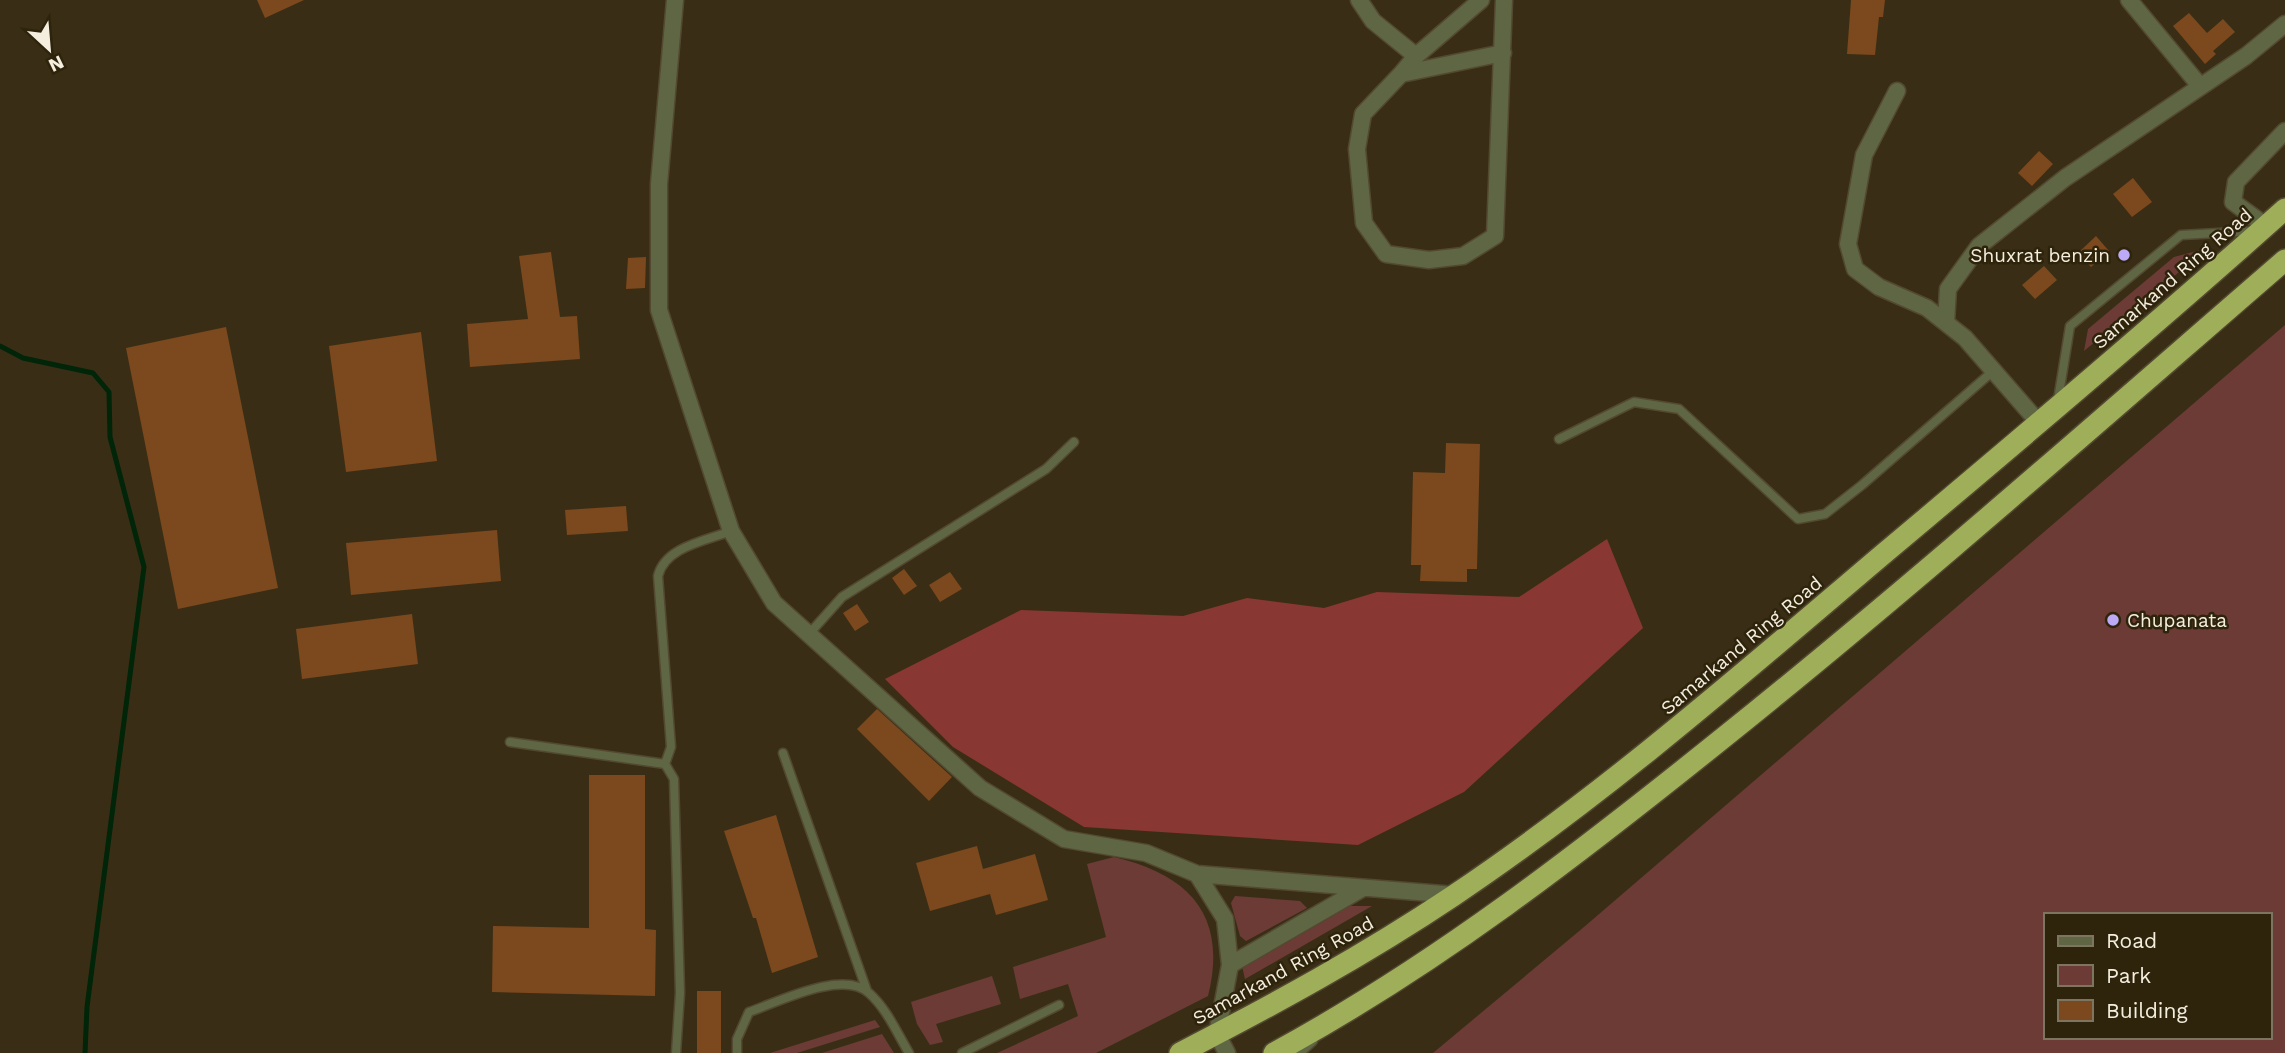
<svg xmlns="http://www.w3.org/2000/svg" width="2285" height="1053" viewBox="0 0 2285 1053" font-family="'Work Sans',sans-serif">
  <rect width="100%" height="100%" fill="#392e15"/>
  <path fill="#6c3b36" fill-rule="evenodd" d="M2208,248L2084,351L2088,329L2174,257Z
    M2285,325V1053H1433L1584,927ZM2045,915H2269V1037H2045Z
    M1114,857C1190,875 1228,916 1208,996L1096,1053H997L1078,1016L1068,984L1020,999L1013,967L1106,937L1087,864Z
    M1235,896L1300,901L1307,908L1246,941L1240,936L1231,903Z
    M1346,906H1372L1245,979L1242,966Z
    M992,976L1001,1004L936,1024L943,1042L930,1045L917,1024L911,1002Z
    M875,1020L880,1027L797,1053H770Z
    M882,1034L894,1053H822Z"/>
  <path fill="#893732" d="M1607,539L1643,628L1464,792L1358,845L1084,827L953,747L885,679L1021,610L1183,616L1247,598L1324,608L1377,592L1519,597Z"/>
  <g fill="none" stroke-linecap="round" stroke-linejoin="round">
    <path stroke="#002508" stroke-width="5" d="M0,346L23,358L93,373L109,392L110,437L144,567L87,1007L85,1053"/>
  </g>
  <path fill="#7c481e" d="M257,0H304L265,18Z
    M1851,0H1885L1883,17H1879L1875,55L1847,54Z
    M2189,13L2207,33L2223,19L2235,32L2213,51L2216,54L2205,64L2173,26Z
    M2039,151L2053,164L2032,186L2018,173Z
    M2133,178L2152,202L2132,217L2113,194Z
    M2096,236L2109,251L2091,267L2078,253Z
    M551,252L560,317L577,316L580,359L470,367L467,324L528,319L519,256Z
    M646,257L645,288L626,289L628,258Z
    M2044,266L2057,280L2035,299L2022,285Z
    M226,327L278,588L178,609L126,348Z
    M421,332L437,461L346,472L329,346Z
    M1446,443L1480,444L1477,569H1467V582L1420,581L1421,565H1411L1413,472L1445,473Z
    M626,506L628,531L567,535L565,510Z
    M497,530L501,581L351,595L346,543Z
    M904,569L917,586L904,595L892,578Z
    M950,572L962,589L940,602L929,585Z
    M857,604L869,622L855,631L843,613Z
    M412,614L418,664L302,679L296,629Z
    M877,709L952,777L929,801L857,729Z
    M589,775H645V929L656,930L655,996L492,992L493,926L589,928Z
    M776,815L818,957L772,973L756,918H753L724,831Z
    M977,846L983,869L1035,854L1048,900L996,915L990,894L930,911L916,863Z
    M697,991H721V1053H697Z"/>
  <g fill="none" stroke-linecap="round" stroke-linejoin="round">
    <defs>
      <path id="lane" d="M2058,400L2070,326L2181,235L2254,231
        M1559,439L1634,402L1679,409L1798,519L1825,514L1862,485L1992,372
        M809,634L842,597L1046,469L1074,442
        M510,742L665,764L674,779L680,993L676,1053
        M783,753L867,991
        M665,764L671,747L658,576C665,547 705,541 731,531
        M737,1053V1039L749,1012C778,1002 843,969 869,993C887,1009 897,1033 909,1053
        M962,1053L1059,1005
        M1300,1053L1313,1041"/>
      <path id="street" d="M675,0L659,184V310L731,531L774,603L980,788L1064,839L1146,853L1197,874L1455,895
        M1359,0L1373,21L1416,56
        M2129,0L2200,86
        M1503,53L1401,74L1363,114L1357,149L1364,223L1386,254L1429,260L1463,256L1495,236L1504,0
        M1401,74L1416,56L1481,0
        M1897,91L1864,155L1848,244L1855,269L1879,287L1927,308L1965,338L2039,423
        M2266,226L2233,202L2236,182L2285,131
        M1946,323L1948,289L1979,246L2065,178L2246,56L2285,24
        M1197,874L1225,919L1230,965L1217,1034L1227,1053
        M1230,965L1363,888"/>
      <path id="highway" d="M1180,1053C1273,1005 1365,955 1453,896C1605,794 1742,674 1881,556C2017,442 2153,327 2285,209
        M1274,1053C1436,965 1580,853 1723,738C1915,584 2099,421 2285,260"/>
    </defs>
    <use href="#lane" stroke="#534931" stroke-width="11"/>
    <use href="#street" stroke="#534931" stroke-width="19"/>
    <use href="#highway" stroke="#534931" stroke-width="24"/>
    <use href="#lane" stroke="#5f6644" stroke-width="8"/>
    <use href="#street" stroke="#5f6644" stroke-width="16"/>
    <use href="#highway" stroke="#9faf59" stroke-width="21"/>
  </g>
  <g fill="#bcaaf6" stroke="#2e240b" stroke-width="2.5">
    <circle cx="2124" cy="255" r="7"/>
    <circle cx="2113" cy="620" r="7"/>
  </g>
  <g text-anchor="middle" stroke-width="5" stroke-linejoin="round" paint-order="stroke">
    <g font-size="19" fill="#f5eedf" stroke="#2e240b" text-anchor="end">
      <text x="2110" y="262">Shuxrat benzin</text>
      <text x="2127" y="627" text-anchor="start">Chupanata</text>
    </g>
    <g font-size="19" fill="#f5eedf" stroke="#2e240b">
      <text transform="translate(2172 278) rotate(-41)" y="7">Samarkand Ring Road</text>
      <text transform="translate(1741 645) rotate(-40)" y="7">Samarkand Ring Road</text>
      <text transform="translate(1283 970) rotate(-29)" y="7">Samarkand Ring Road</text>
    </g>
  </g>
  <rect x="2044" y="913" width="228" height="126" fill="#2e240b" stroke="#7e7560" stroke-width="2"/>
  <rect x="2058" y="936" width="35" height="10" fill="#5f6644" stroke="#7e7560" stroke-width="2"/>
  <text x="2106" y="948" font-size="21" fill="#f5eedf">Road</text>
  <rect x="2058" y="965" width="35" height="21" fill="#6c3b36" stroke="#7e7560" stroke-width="2"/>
  <text x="2106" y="983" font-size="21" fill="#f5eedf">Park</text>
  <rect x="2058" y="1000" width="35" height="21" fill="#7c481e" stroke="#7e7560" stroke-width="2"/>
  <text x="2106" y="1018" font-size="21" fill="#f5eedf">Building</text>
  <g transform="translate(49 49) rotate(154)" stroke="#2e240b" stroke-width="5" paint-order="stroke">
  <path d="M0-5L12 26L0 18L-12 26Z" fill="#f5eedf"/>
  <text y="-10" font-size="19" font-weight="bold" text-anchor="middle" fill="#f5eedf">N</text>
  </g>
</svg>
